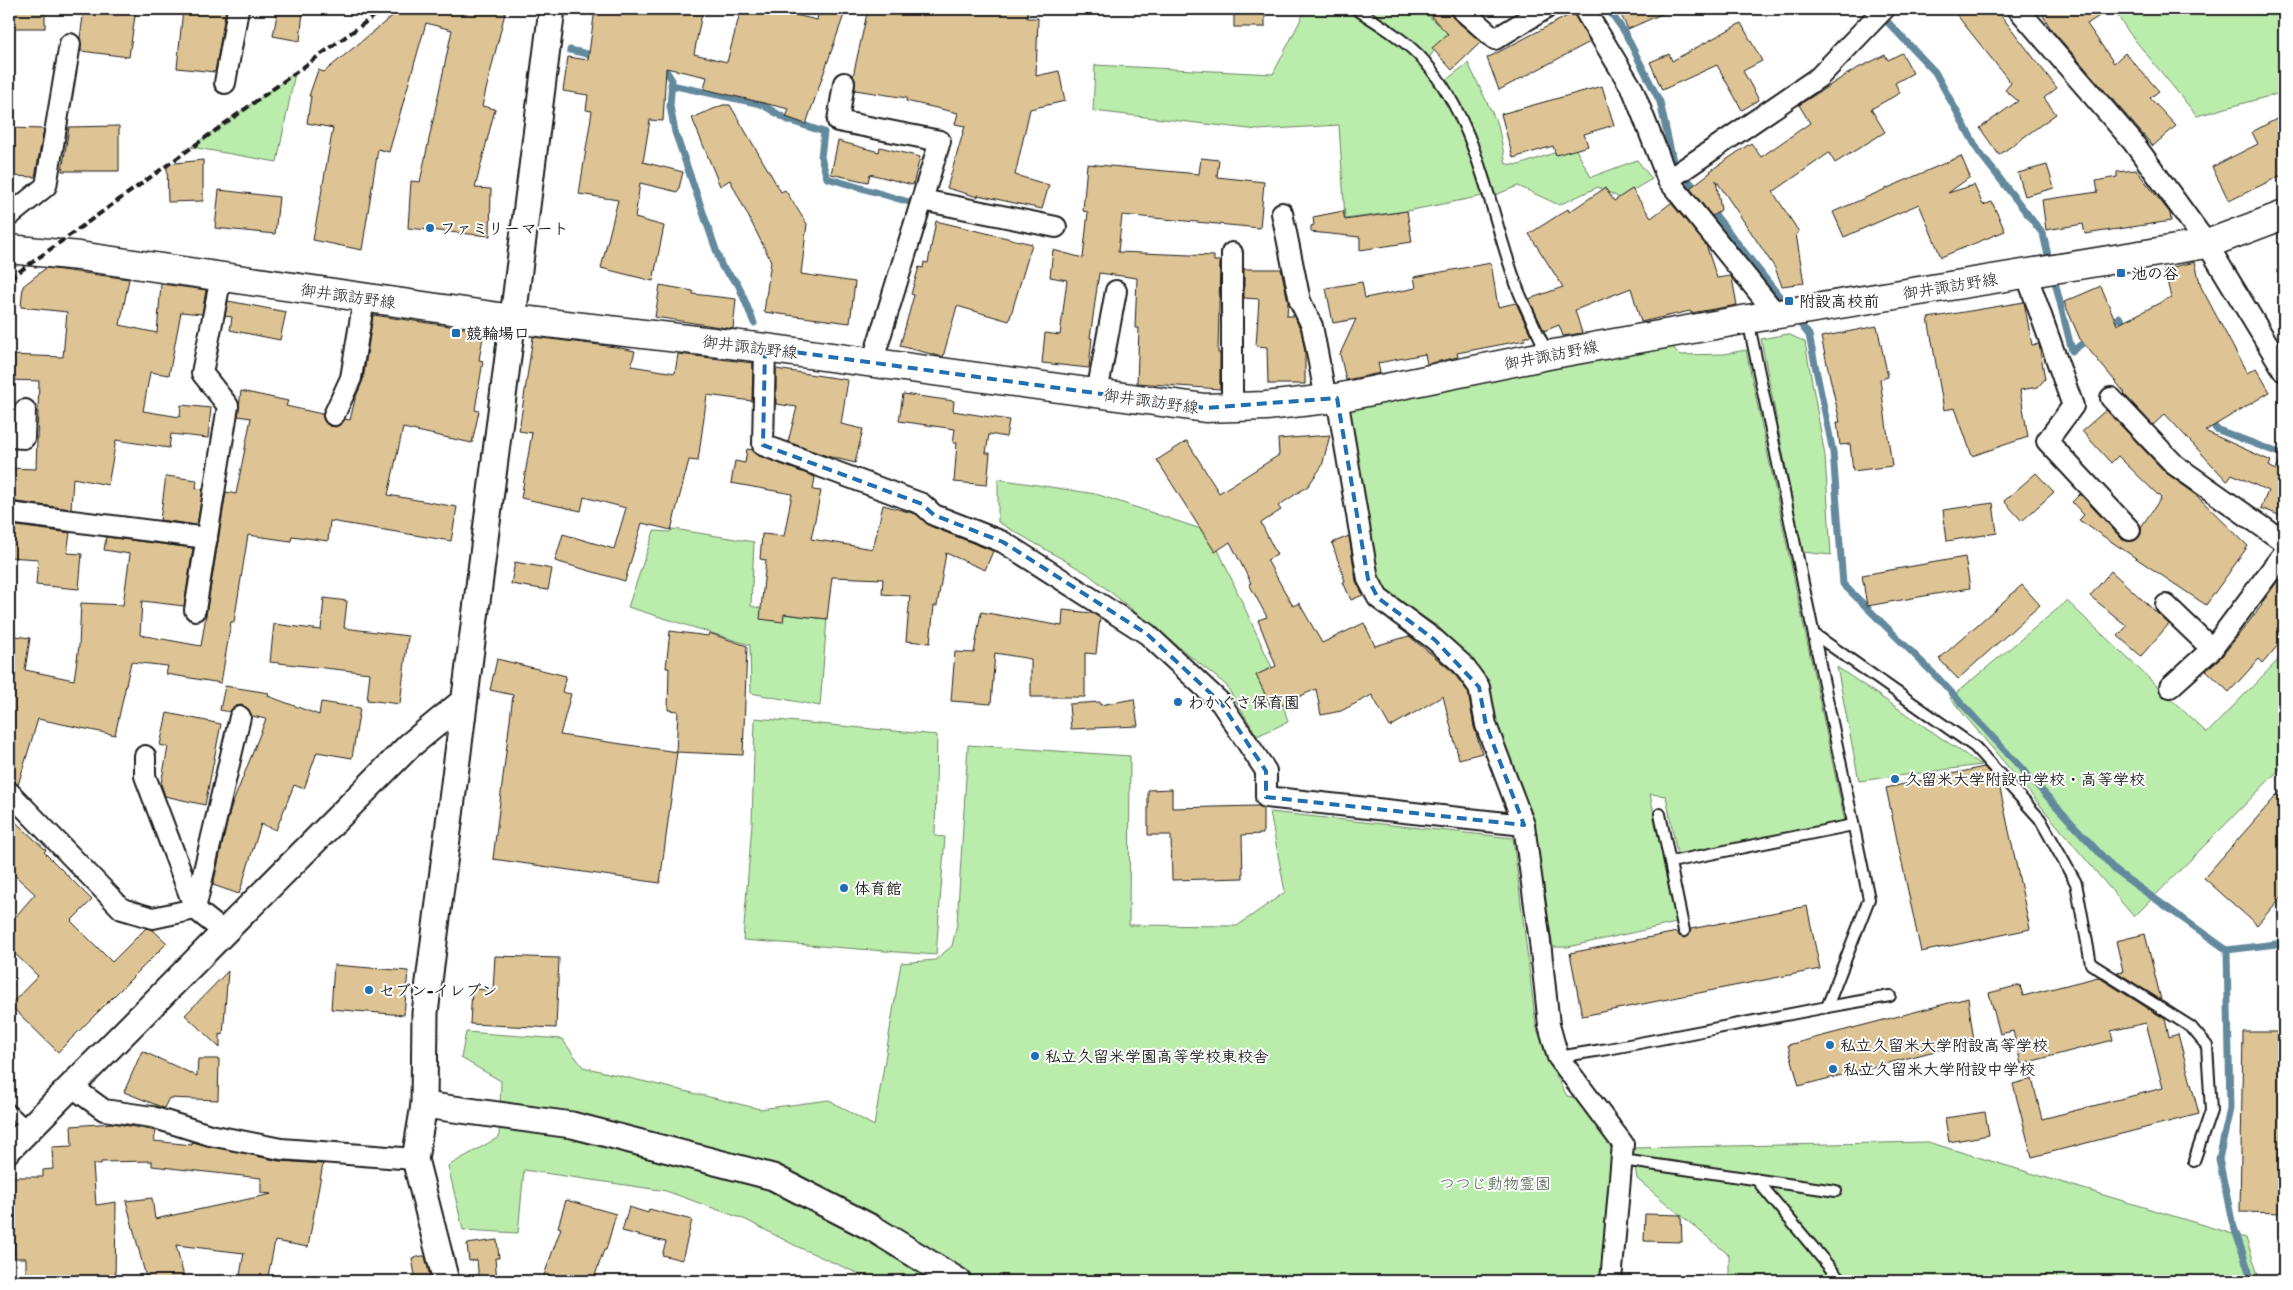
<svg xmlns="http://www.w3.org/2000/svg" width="2293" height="1290" font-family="Itim,'Klee One',sans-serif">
<rect width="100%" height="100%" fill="#fff"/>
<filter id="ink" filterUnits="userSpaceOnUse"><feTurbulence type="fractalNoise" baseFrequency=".02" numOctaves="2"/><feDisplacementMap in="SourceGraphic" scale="10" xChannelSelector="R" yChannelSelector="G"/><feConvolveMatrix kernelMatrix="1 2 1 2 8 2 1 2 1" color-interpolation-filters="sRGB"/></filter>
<g filter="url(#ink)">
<g fill="#baecab" stroke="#6b8464">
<path d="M1306 9H1356L1424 61 1451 99 1488 195 1407 211 1345 219 1339 125 1258 130 1093 111 1095 65 1273 74Z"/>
<path d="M1363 9H1417L1449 30 1429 58 1395 30Z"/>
<path d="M2113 9H2284V92L2197 116 2130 34Z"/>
<path d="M1468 63 1498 125 1506 164 1519 165 1574 146 1591 177 1637 160 1652 179 1620 198 1598 187 1559 205 1518 186 1495 195 1457 99 1446 80Z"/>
<path d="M295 73 277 162 191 147Z"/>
<path d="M1788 334 1805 342 1825 456 1831 555 1802 552 1761 339Z"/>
<path d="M1668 342 1680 355 1724 354 1746 350 1845 822 1677 854 1666 796 1650 794 1676 923 1568 947H1553L1530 825 1490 724 1484 685 1439 627 1383 592 1372 566 1343 402Z"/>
<path d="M998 479 1096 494 1210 532 1274 672 1288 722 1257 736 1226 685 1088 574 998 522Z"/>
<path d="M674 529 754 542 751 606 790 615 827 619 820 706 751 693 750 645 628 607 654 531 669 532Z"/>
<path d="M2067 601 2207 733 2284 654V765L2134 917 1950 698Z"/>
<path d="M1837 667 1981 765 1859 781Z"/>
<path d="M755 718 937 735 935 836 945 837 936 955 743 940 752 823Z"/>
<path d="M968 745 1130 756 1129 925 1237 926 1285 892 1270 812 1513 838 1536 1025 1546 1057 1567 1096 1589 1100 1623 1144 1610 1281H875L796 1246 746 1220 666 1191 524 1170 518 1233 463 1230 448 1166 499 1137 501 1081 461 1058 466 1032 562 1039 583 1067 760 1109 829 1100 874 1126 901 963 935 960 952 946 957 924Z"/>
<path d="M1928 1142 2246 1238 2260 1281H1729V1255L1637 1179 1632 1148Z"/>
</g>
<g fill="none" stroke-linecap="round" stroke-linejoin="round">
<g stroke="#63899d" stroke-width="7">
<path d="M1608 9 1624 31 1660 102 1673 161 1698 192"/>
<path d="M1881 15 1935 72 1979 152 2043 234 2050 264"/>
<path d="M570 50 596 56"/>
<path d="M658 70 667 72 672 80 670 106 675 132 722 267 738 284 754 323"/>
<path d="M671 85 761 104 788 120 824 132 821 157 827 178 909 202"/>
<path d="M1709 207 1787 306"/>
<path d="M2053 274 2072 351 2090 338"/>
<path d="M1795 317 1809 335 1833 452 1843 584 1940 680 2116 871 2227 950 2230 1109 2219 1159 2232 1221 2252 1281"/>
<path d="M2109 325 2119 317 2128 329"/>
<path d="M2210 419 2216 429 2284 455"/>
<path d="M2227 950 2284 943"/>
</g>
</g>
<g fill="#dec494" stroke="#1c1c1c">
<rect x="10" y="9" width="35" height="19"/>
<path d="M84 9H136L129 57 81 51 80 38Z"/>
<path d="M183 9H226L215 72 177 68Z"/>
<path d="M278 9 303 11 300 41 273 36Z"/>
<path d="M397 9H506L482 106 495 109 475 188 491 189 490 236 408 228 411 181 420 182 452 30 426 23 389 152 378 149 362 250 313 240 333 128 307 123 311 96H309L318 70 324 72 396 13Z"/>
<path d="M595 9H639L702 13 694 54 727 62 741 9H769L817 20 819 9H846L806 124 786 117 789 109 704 89 707 77 666 68 663 121 650 120 643 162 683 172 678 192 640 183 635 218 664 226 653 281 601 268 618 200 579 194 592 111 586 110 588 95 563 91 568 57 588 60Z"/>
<path d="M868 9H906L929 14 930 9H1028L1027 18H1038L1036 76 1059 71 1065 101 1030 109 1015 175 1049 185 1042 209 978 195V197L947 188 965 126 955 124 958 113 906 101 907 98 855 90V79L853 76Z"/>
<rect x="1234" y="9" width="31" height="18"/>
<path d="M1424 9H1449L1453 18 1481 42 1452 70 1432 48 1448 34Z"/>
<path d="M1618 9H1673L1628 29Z"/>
<path d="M1952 9H1996L2057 88 2044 98 2056 114 1999 155 1980 128 2018 101 2005 90 2011 83Z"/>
<path d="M2039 9H2110L2087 24 2114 63 2125 53 2159 91 2150 98 2176 126 2153 146 2051 29Z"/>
<path d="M1573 13 1590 42 1499 90 1487 58Z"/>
<path d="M1741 23 1762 61 1743 71 1759 100 1742 110 1717 65 1662 90 1650 62 1669 54 1672 61Z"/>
<path d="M1902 53 1913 73 1895 83 1900 93 1871 109 1885 132 1835 163 1829 153 1773 192 1799 232 1796 234 1804 283 1782 286 1775 268 1716 180 1721 210 1712 216 1690 188 1711 172 1710 171 1751 143 1761 157 1810 123 1799 105 1805 101 1854 70 1885 55 1888 60Z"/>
<path d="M1602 86 1614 125 1584 134 1588 146 1556 155 1553 146 1513 158 1501 114Z"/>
<path d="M723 105H730L781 192 785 190 807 224 801 274 855 282 850 323 764 312 771 261 730 180 720 186 692 118Z"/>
<path d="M2284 115V174L2229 201 2212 167 2258 144 2252 132Z"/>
<path d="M119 126V171H62L69 127Z"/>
<path d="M9 128 44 129 35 177 9 176Z"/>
<path d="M838 141 879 152 880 147 920 157 913 185 870 174 868 182 831 174Z"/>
<path d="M1961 156 1970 177 1948 193 1974 185 1983 205 1992 202 2005 231 1941 257 1919 204 1844 237 1833 212Z"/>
<path d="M1201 158 1219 160 1217 177 1264 182 1260 228 1122 215 1118 252 1214 256V261H1220L1218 353H1220V389L1137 383 1139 328H1135L1137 278 1099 273 1090 338H1092L1089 368 1042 363 1045 333 1060 335 1067 280 1050 277 1053 250 1083 258 1088 212 1083 211 1087 164 1199 174Z"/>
<path d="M203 160V201L168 202 167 164Z"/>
<path d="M2047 165 2054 188 2025 196 2018 173Z"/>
<path d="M2136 170 2170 213 2171 221 2085 234 2083 224 2046 230 2042 200 2098 192 2096 181 2117 177V172Z"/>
<path d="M1605 188 1614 201 1632 189 1651 218 1671 203 1706 245 1717 278 1730 276 1732 278 1737 305 1691 313 1690 311 1641 322 1631 288 1575 310 1582 333 1563 336 1559 325 1544 331 1529 299 1563 287 1529 234 1568 209 1569 212Z"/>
<path d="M219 190 279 197 275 234 215 228Z"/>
<path d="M1343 211 1345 220 1407 211 1412 242 1360 250V237L1311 232V226L1314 225 1313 217Z"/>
<path d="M936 221 1032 244 1009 321 957 306 943 357 900 346 914 295 911 294 919 267 923 268 924 262 928 263Z"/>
<path d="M2195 262 2201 287 2247 373 2256 368 2270 392 2205 431 2271 461 2269 466 2276 470 2284 452V517L2261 508 2268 491 2232 474 2227 481 2165 414 2153 425 2124 394 2125 393 2080 339 2064 302 2101 286 2117 325 2171 297 2164 269Z"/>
<path d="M1491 263 1498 307 1516 303 1531 335 1524 338 1525 340 1457 353 1458 357 1427 364 1425 354 1378 363 1380 373 1346 380 1340 354 1356 319 1333 323 1326 288 1362 282 1365 298 1416 288 1414 277Z"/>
<path d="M46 268 129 279 120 325 157 333 161 284 206 290 202 314 181 312 169 375 150 372 143 411 180 417 181 405 211 408 208 438 171 434 169 448 116 440 108 485 73 478 71 509 9 501V468L36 469 39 381 9 380V355L63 357 67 312 21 307 23 286Z"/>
<path d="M1244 269H1281L1288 301 1287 316H1294L1301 330 1305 352V384H1268L1267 347 1256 346 1259 299 1244 298Z"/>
<path d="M660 285 693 291V294L736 299 733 329 655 317Z"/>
<path d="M228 301 286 312 280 340 230 330 232 317 225 316Z"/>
<path d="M2024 302 2032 345 2039 344 2045 379 2038 387 2020 390 2028 437 1972 456 1955 408 1944 410 1928 318Z"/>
<path d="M373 315 484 331 479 360 483 361 475 410 479 411 472 443 403 428 388 495 457 507 451 541 330 521 328 541 292 536 291 541 248 535 234 622H231L221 683 166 674 168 666 131 662 115 735 38 719 18 785 9 780V635L30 638 25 670 74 680 79 646 81 603 123 605 130 554 104 550 106 537 193 548 184 606 142 601 140 635 201 646 226 492 236 494 251 418 238 416 241 391 288 401 286 406 322 414 324 421 330 426 336 427 341 424 345 419 350 420 355 399 363 380Z"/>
<path d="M1877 326 1888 377 1880 379 1892 466 1853 471 1850 444 1840 445 1837 422H1840L1821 337Z"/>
<path d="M533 337 616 347 635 351 631 366 675 373 678 354 753 363 752 401 707 395 698 461 689 460 671 530 642 523 625 581 555 561 563 534 614 549 626 508 584 497 581 511 521 498 532 433 519 431Z"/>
<path d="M776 369 848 380 841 424 863 429 855 463 827 456 788 442 797 407 776 404Z"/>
<path d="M903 394 954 401 953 411 1009 420 1006 437 989 434 986 453H990L987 485 954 482 957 443H953L955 429 899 421Z"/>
<path d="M2106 410 2166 473 2194 493 2248 546 2206 605 2079 520 2084 515 2072 502 2080 494 2121 538 2127 541H2133L2138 538 2141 533V527L2161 498 2118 456 2111 463 2082 431Z"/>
<path d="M1330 435 1322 466 1308 486 1278 506 1281 510 1261 523 1277 555 1267 560 1293 606 1299 603 1322 643 1364 623 1375 646 1409 636 1452 671 1468 692 1474 727 1482 753 1459 759 1443 696 1390 727 1372 695 1341 711 1321 715 1316 689 1272 709 1256 675 1276 666 1258 620 1267 617 1249 584 1251 583 1230 542 1215 552 1157 460 1187 441 1219 493 1279 455 1278 439Z"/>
<path d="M747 449 753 450 759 456 815 477 813 490 821 491 811 539 873 549 883 505 916 514 930 526 993 551 985 570 946 553 937 606H934L930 643 906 641 910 596 882 594 883 579 832 577 827 619 784 614 783 622 760 619 766 560 760 559 762 534 784 536 792 494 731 483 735 461 745 463Z"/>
<path d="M2036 473 2054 492 2022 521 2004 501Z"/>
<path d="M166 476 197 480 196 488 203 489 197 525 160 520Z"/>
<path d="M1993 503 1997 533 1947 541 1943 510Z"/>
<path d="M9 525 70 533 67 553 82 554 79 589 36 585 38 559 9 557Z"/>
<path d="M1349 536 1356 581 1363 595 1351 600 1343 582 1345 581 1332 543Z"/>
<path d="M1965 557 1970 588 1867 606 1862 575Z"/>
<path d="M515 562 552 569 548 590 511 584Z"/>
<path d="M2111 571 2169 624 2141 656 2118 636 2127 626 2090 596Z"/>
<path d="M2284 572V638L2263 663 2259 659 2229 692 2206 670 2222 656 2262 605 2261 604Z"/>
<path d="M2022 585 2040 605 1958 679 1939 659Z"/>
<path d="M324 598 347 601 344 628 408 636 400 704 367 700 370 673 270 662 274 624 321 630Z"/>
<path d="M1063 610 1092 613 1100 618 1096 654 1085 653V697H1031V659L995 653 991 704 951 701 955 652 974 653 981 612 1062 626Z"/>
<path d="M670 631 708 636 709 633 747 646 743 755 676 752 678 711 668 710 669 668H666Z"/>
<path d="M497 659 566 676 562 692 571 694 560 735 677 752 660 883 493 859 513 695 490 690Z"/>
<path d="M225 686 269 693 268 696 319 715 321 702 360 708 352 758 317 752 304 789 294 785 276 830 261 824 239 894 213 885 230 810 266 719 252 716 248 709 242 705 236 706 230 712 220 710Z"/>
<path d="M1134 699 1138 726 1071 729 1069 704 1100 702V705Z"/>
<path d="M167 713 221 724 205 805 165 796 161 784 168 747 160 745Z"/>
<path d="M1984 767 1999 784 2030 929 1921 952 1886 788Z"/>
<path d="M2284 787V894L2257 925 2204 878Z"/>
<path d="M1172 789V808L1258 806 1263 808V834L1242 835 1243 878 1172 880 1171 835H1148V790Z"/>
<path d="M9 816 46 850 44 852 92 900 71 921 112 962 146 928 153 930 167 943 58 1052 10 1005 38 976 9 948V924L35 894 9 870Z"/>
<path d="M1807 906 1820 969 1582 1016 1570 953 1677 932 1679 936 1685 938 1689 936 1691 929Z"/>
<path d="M2145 934 2161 1000 2117 972 2123 971 2116 941Z"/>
<path d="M495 956 559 958 556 1028 470 1024 472 989 493 990Z"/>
<path d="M334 965 408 971 404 1015 331 1009Z"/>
<path d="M228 971 223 1035 220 1034V1048L185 1015Z"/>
<path d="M2098 977 2165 1019 2169 1037 2178 1034 2199 1114 2032 1157 2013 1084 2032 1079 2042 1119 2163 1088 2146 1023 2111 1031 2113 1040 2021 1064 2013 1031 2000 1034 1989 993 2020 985 2023 996Z"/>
<path d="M1968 998 1974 1041 1799 1086 1788 1045Z"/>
<path d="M2243 1032H2284V1213L2240 1212Z"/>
<path d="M142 1051 197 1076 198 1059H219L218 1100 169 1098 164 1108 124 1092Z"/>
<path d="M1985 1112 1989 1135 1949 1142 1945 1118Z"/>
<path d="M113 1123 156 1131 154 1141 192 1145V1142L279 1161 323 1164 308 1247 275 1241 267 1281H239L244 1253 176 1245 185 1281H147L126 1201 152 1198 155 1219 272 1194 261 1193V1178L152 1166V1161L101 1162V1164H93L96 1205 116 1202 115 1281H26V1258H15L12 1202H9V1177H43V1170L53 1169 52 1147 72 1146 71 1126Z"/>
<path d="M566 1200 616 1214 606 1250H604L593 1281H542L561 1228 558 1227Z"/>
<path d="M629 1207 648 1213 649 1209 692 1220 682 1260 662 1255 666 1242 622 1231Z"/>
<path d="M1645 1214 1681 1215 1682 1242 1644 1241Z"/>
<path d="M497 1240 499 1258H495L497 1281H479L477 1260 469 1261 467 1244Z"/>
<path d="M422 1256H425L431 1281H416L412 1258Z"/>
</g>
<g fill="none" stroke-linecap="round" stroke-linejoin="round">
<defs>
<g id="service">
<path d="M1356 9C1379 24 1406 40 1425 62 1480 126 1490 216 1519 292 1528 313 1538 334 1548 354"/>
<path d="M1814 634 1975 747 2040 819 2076 883 2091 964 2191 1027 2207 1046 2211 1111 2194 1161"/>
<path d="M1660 814 1684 931"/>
<path d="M1671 862 1853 825"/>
<path d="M1827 1007 1890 996"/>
<path d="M1558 1057 1608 1049 1827 1007 1869 899 1748 320"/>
<path d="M9 1109 29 1128"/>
<path d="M1622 1160 1836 1191"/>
<path d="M1756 1179 1841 1281"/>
</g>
<g id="minor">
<path d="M1461 9 1495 39 1545 9"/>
<path d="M1584 9 1633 90 1668 180 1777 315"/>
<path d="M2018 9 2133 142 2207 244 2284 371"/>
<path d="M225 83 238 9"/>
<path d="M844 83 838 121 940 141 872 363"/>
<path d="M1668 180 1819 77 1884 9"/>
<path d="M922 200 1056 227"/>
<path d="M1282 213 1300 301 1312 326 1326 399"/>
<path d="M9 216 46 186 70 44"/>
<path d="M1232 253V407"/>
<path d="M2026 273 2073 406 2047 441 2130 530"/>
<path d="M765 348 763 445 922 504 934 515 1003 542 1147 634 1221 703 1266 771V797L1524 825"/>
<path d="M1097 393 1116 291"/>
<path d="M1337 398 1368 579 1378 598 1435 640 1463 665 1479 687 1486 725 1524 825 1540 942 1549 1025 1558 1057 1623 1144 1611 1281"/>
<path d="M2111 398 2175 465 2280 539 2284 532"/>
<path d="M334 415 351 378 364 299"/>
<path d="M9 437 24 438 25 410"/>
<path d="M9 513 207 538"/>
<path d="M2166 605 2212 649"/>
<path d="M195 610 228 406 202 373 221 277"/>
<path d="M2170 687 2212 649 2284 553"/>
<path d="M145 756V776L195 909"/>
<path d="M9 792 122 909 153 918 195 909 224 932"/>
<path d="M195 909 240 717"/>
<path d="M71 1086 104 1110 152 1117 210 1135 281 1149 415 1159"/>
</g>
<g id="tertiary">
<path d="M424 1105 572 1125 773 1177 874 1229 958 1281"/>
<path d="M9 1149 409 746 464 701"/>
<path d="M446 1281 415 1159 424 1105 425 1013 552 9"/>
</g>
<path id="secondary" d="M9 249 79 256 513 319 765 348 1205 408 1266 406 1337 398 1548 355 1748 319 2207 244 2284 215"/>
</defs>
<use href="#service" stroke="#1c1c1c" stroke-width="14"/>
<use href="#minor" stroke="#1c1c1c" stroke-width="24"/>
<use href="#tertiary" stroke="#1c1c1c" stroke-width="29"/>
<use href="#secondary" stroke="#1c1c1c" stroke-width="31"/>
<use href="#service" stroke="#fff" stroke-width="10"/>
<use href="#minor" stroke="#fff" stroke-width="20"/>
<use href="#tertiary" stroke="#fff" stroke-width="25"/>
<use href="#secondary" stroke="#fff" stroke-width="28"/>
<path stroke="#1c1c1c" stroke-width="4" stroke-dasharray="8 4" stroke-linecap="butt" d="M9 279 384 9"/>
</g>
</g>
<path fill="none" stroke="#1f6fb2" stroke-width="4" stroke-dasharray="10 6" stroke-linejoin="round" d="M765 348 1205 408 1337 398 1368 579 1378 598 1435 640 1479 687 1486 725 1524 825 1266 797V771L1221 703 1147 634 1003 542 934 515 922 504 763 445Z"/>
<g fill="#1f6fb2" stroke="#fff" stroke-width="2">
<circle cx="430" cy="228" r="5"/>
<rect x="2116" y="268" width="10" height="10" rx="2.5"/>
<rect x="1784" y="296" width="10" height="10" rx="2.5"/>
<rect x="451" y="328" width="10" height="10" rx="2.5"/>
<circle cx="1178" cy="702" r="5"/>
<circle cx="1895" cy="779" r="5"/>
<circle cx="844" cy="888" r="5"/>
<circle cx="369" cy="990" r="5"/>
<circle cx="1830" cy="1045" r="5"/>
<circle cx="1035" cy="1056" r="5"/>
<circle cx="1833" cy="1069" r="5"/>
</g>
<g text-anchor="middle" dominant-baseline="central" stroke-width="4" stroke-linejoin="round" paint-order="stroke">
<g font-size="16" font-weight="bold" fill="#1c1c1c" stroke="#fff" text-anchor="start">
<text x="440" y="228">ファミリーマート</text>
<text x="2131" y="273">池の谷</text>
<text x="1799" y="301">附設高校前</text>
<text x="466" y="333">競輪場口</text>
<text x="1188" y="702">わかぐさ保育園</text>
<text x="1905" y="779">久留米大学附設中学校・高等学校</text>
<text x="854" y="888">体育館</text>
<text x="379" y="990">セブン-イレブン</text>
<text x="1840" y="1045">私立久留米大学附設高等学校</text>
<text x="1045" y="1056">私立久留米学園高等学校東校舎</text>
<text x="1843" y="1069">私立久留米大学附設中学校</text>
</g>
<g font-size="16" fill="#1c1c1c" stroke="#fff">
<text transform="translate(1950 286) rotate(-9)">御井諏訪野線</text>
<text transform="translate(348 296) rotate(8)">御井諏訪野線</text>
<text transform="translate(750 347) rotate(7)">御井諏訪野線</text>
<text transform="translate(1551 355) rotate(-11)">御井諏訪野線</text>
<text transform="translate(1151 401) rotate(8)">御井諏訪野線</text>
</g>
<g font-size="16" fill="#4b5a47" stroke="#fff">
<text x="1495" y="1183">つつじ動物霊園</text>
</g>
</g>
<rect width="2293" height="1290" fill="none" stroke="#fff" stroke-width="30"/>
<rect x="15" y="15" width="2263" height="1260" fill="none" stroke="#1c1c1c" stroke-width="2" filter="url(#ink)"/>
</svg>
